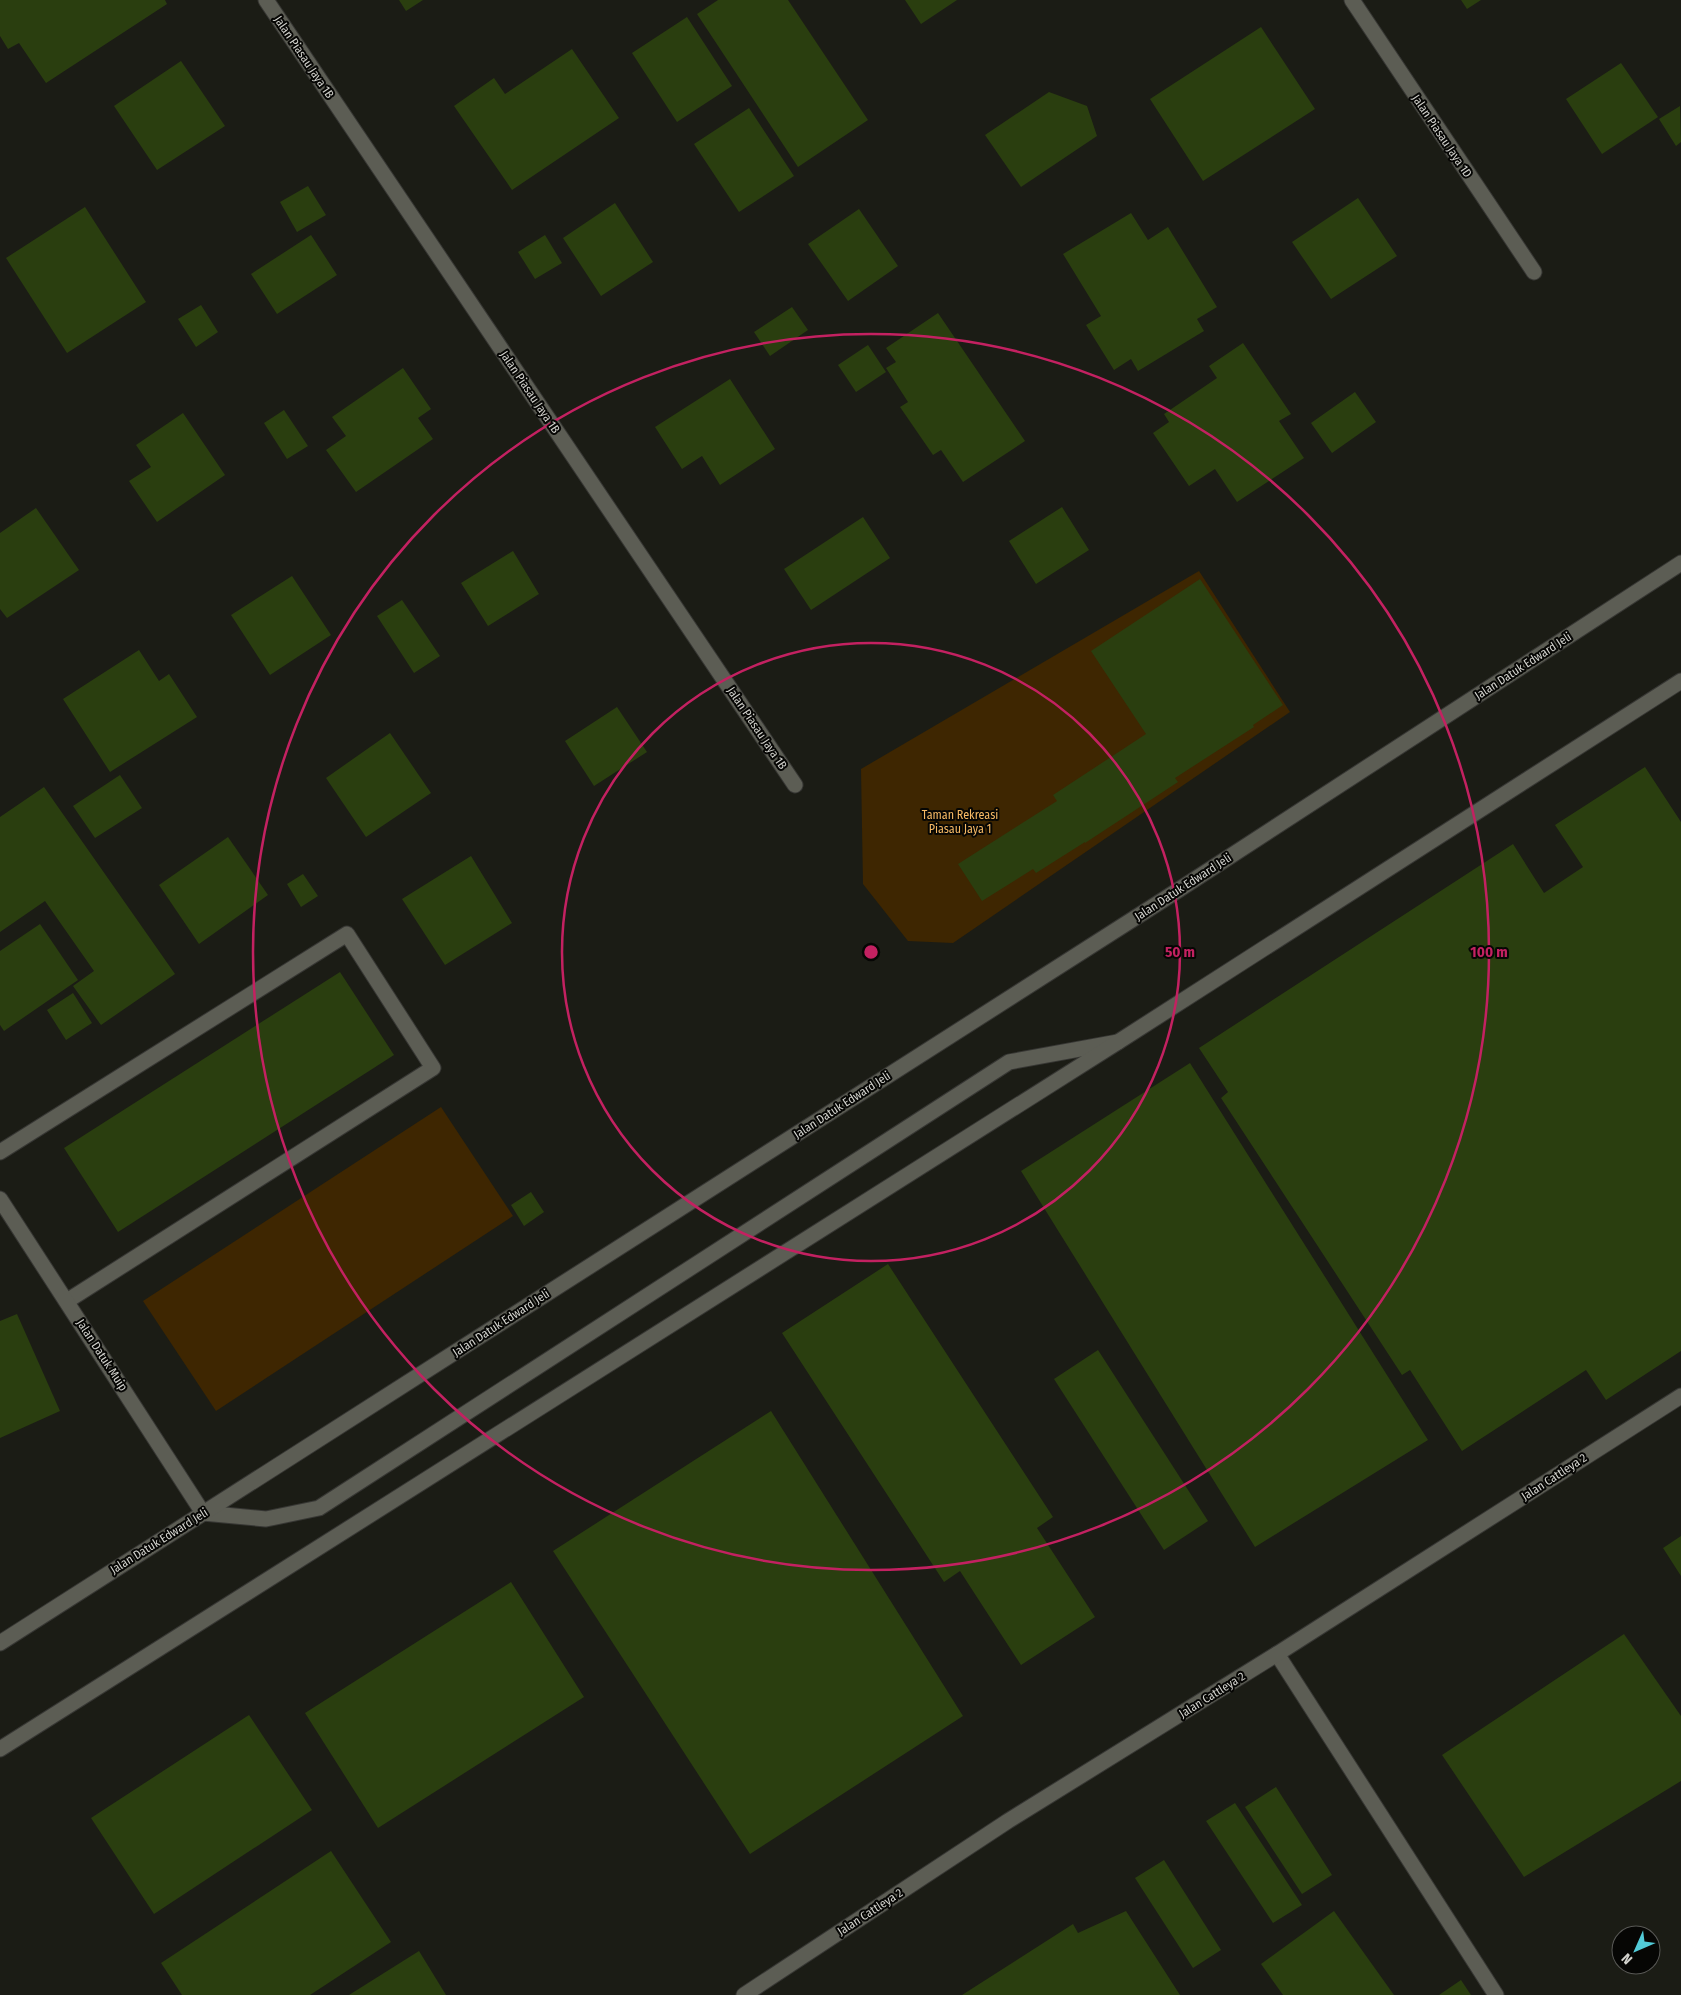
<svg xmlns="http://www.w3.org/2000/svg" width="1681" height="1995" font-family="'Fira Sans Condensed',sans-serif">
<rect width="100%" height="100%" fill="#1b1c15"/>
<g fill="#3e2601">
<path d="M1199 571 1290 712 953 943 908 941 863 884 861 769Z"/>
<path d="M441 1107 513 1216 216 1411 143 1301Z"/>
</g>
<g fill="#2a3e0f">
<path d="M0 0H165L167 4 46 83 19 43 8 49 0 36Z"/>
<path d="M399 0H423L406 11Z"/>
<path d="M718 0H788L868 120 798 167 697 14Z"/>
<path d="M905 0H957L921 24Z"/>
<path d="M1461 0H1481L1467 9Z"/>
<path d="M687 17 732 86 677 122 632 53Z"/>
<path d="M1261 27 1315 109 1203 181 1150 99Z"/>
<path d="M572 49 619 118 512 190 454 106 494 78 505 94Z"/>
<path d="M181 61 225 126 157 170 114 106Z"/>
<path d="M1621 63 1658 117 1602 154 1566 99Z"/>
<path d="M1049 92 1087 106 1097 136 1021 187 985 135Z"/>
<path d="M1680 106 1681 142 1676 146 1659 119Z"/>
<path d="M749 108 794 176 739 212 694 144Z"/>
<path d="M308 186 326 215 297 232 280 202Z"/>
<path d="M1358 198 1397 256 1331 299 1292 242Z"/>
<path d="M615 203 653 262 601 296 563 238Z"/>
<path d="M85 207 146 302 67 353 6 258Z"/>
<path d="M859 209 898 266 848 301 808 244Z"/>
<path d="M1131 213 1148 240 1168 227 1217 307 1197 319 1204 331 1138 371 1131 359 1114 370 1086 325 1101 316 1063 254Z"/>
<path d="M311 235 337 275 277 314 251 274Z"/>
<path d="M545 235 562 263 535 279 518 252Z"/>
<path d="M201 305 218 332 196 347 178 319Z"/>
<path d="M792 307 808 330 770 356 754 332Z"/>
<path d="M938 313 1025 441 963 482 941 450 933 455 900 407 908 402 886 368 896 362 886 348Z"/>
<path d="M1243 343 1291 414 1279 421 1304 458 1237 502 1215 469 1189 486 1153 433 1169 422 1164 414 1217 378 1209 366Z"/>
<path d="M868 345 886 372 856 392 838 365Z"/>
<path d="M403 368 431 409 418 418 433 439 356 492 326 450 346 436 332 417Z"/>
<path d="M730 379 775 449 720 485 702 456 682 469 655 427Z"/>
<path d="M1355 392 1376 422 1332 453 1311 423Z"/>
<path d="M284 410 308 446 287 459 264 423Z"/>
<path d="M183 413 225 475 157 522 129 481 151 467 136 445Z"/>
<path d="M1062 507 1089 550 1036 584 1009 541Z"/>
<path d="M36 508 79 570 7 618 0 609V533Z"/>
<path d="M863 517 890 558 811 610 784 569Z"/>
<path d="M513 551 539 594 488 626 461 583Z"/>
<path d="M292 576 331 635 270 675 231 615Z"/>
<path d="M1200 579 1283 705 1253 725 1254 727 1175 778 1178 782 1085 843V842L1036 873 1033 869 982 901 958 864 1057 801 1053 795 1146 734 1091 651Z"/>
<path d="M402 600 440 656 414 673 377 616Z"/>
<path d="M139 650 159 681 169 674 197 717 110 772 63 699Z"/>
<path d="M617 707 647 752 594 786 565 741Z"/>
<path d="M390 733 431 793 366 837 326 778Z"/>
<path d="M1645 767 1681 822V1351L1606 1400 1586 1370 1462 1451 1410 1370 1402 1375 1221 1098 1228 1092 1199 1048 1513 844 1544 893 1583 867 1555 825Z"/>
<path d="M120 775 142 808 95 838 73 806Z"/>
<path d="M44 787 175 974 101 1025 73 986 94 971 45 901 0 932V817Z"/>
<path d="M228 837 268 895 199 944 159 885Z"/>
<path d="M471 856 512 923 445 965 402 899Z"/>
<path d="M303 874 318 896 301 907 287 884Z"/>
<path d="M40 924 78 980 4 1031 0 1025V951Z"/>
<path d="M340 972 394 1055 118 1232 64 1148Z"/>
<path d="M73 993 92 1023 66 1040 47 1010Z"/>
<path d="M1190 1063 1428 1440 1255 1547 1021 1171Z"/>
<path d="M531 1192 544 1212 524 1226 511 1205Z"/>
<path d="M888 1264 1053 1517 1037 1528 1095 1617 1021 1665 960 1571 944 1582 782 1333Z"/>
<path d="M17 1314 60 1411 0 1438V1321Z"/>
<path d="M1098 1350 1208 1521 1164 1550 1054 1379Z"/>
<path d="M771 1411 963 1716 750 1854 553 1551Z"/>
<path d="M1681 1536V1576L1663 1548Z"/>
<path d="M511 1582 584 1697 378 1828 305 1713Z"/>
<path d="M1624 1634 1681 1716V1781L1524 1877 1442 1755Z"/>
<path d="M249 1715 312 1810 154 1914 91 1818Z"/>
<path d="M1276 1787 1332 1875 1302 1894 1245 1807Z"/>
<path d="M1235 1803 1302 1905 1273 1923 1206 1821Z"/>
<path d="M331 1851 391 1942 310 1995H182L161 1963Z"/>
<path d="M1164 1860 1221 1950 1193 1968 1135 1878Z"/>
<path d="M1126 1911 1180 1995H962L1073 1924 1078 1933Z"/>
<path d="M1334 1911 1394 1995H1283L1261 1964Z"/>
<path d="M419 1951 446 1995H349Z"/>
<path d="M1461 1980 1471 1995H1439Z"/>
</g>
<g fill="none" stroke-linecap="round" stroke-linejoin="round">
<defs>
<g id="lane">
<path d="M0 1152 347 934 433 1068 67 1301"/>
<path d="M1277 1654 1496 1995"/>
</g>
<g id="street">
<path d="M266 0 795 785"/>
<path d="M1352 0 1534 272"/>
<path d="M0 1199 203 1513 266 1519 319 1508 1009 1062 1118 1042"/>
<path d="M744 1995 1008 1821 1277 1654 1681 1396"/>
</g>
<g id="secondary">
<path d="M0 1643 1163 900 1681 563"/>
<path d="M0 1749 1118 1042 1681 681"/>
</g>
</defs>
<use href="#lane" stroke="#373734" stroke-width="17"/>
<use href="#street" stroke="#373734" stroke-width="17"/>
<use href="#secondary" stroke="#373734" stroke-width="17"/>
<use href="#lane" stroke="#5c5d54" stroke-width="15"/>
<use href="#street" stroke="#5c5d54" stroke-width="15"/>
<use href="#secondary" stroke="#5c5d54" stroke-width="15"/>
</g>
<g fill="none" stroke="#c32161" stroke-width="2.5">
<circle cx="871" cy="952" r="309"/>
<circle cx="871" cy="952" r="618"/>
</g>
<g text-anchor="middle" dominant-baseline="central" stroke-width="4" stroke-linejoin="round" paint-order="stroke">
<g font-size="12" fill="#d3d3ce" stroke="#060604">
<text transform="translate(304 57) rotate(56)">Jalan Piasau Jaya 1B</text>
<text transform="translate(1442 136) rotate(56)">Jalan Piasau Jaya 1D</text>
<text transform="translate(530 392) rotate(56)">Jalan Piasau Jaya 1B</text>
<text transform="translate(1523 666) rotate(-33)">Jalan Datuk Edward Jeli</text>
<text transform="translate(757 728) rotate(56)">Jalan Piasau Jaya 1B</text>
<text transform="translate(1183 887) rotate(-33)">Jalan Datuk Edward Jeli</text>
<text transform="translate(842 1105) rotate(-33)">Jalan Datuk Edward Jeli</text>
<text transform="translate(501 1323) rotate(-33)">Jalan Datuk Edward Jeli</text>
<text transform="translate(102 1355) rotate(57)">Jalan Datuk Muip</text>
<text transform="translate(1554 1477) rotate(-33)">Jalan Cattleya 2</text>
<text transform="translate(159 1541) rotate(-32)">Jalan Datuk Edward Jeli</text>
<text transform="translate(1212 1695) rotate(-32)">Jalan Cattleya 2</text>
<text transform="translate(870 1912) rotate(-33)">Jalan Cattleya 2</text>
</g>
<g font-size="12" fill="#f7ba65" stroke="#060604">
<text x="960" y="815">Taman Rekreasi<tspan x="960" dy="14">Piasau Jaya 1</tspan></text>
</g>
</g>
<circle cx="871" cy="952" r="8" fill="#c32161" stroke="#060604" stroke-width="2.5"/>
<g font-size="15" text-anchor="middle" font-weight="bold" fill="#c32161" stroke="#060604" stroke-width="4" stroke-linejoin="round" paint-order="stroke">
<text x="1180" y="957">50 m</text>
<text x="1489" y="957">100 m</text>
</g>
<g transform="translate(1636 1950) rotate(225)"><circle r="24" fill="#060604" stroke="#585855"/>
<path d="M0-4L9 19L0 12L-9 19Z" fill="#52cbd8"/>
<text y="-8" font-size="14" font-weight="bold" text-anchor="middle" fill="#d3d3ce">N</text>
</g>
</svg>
